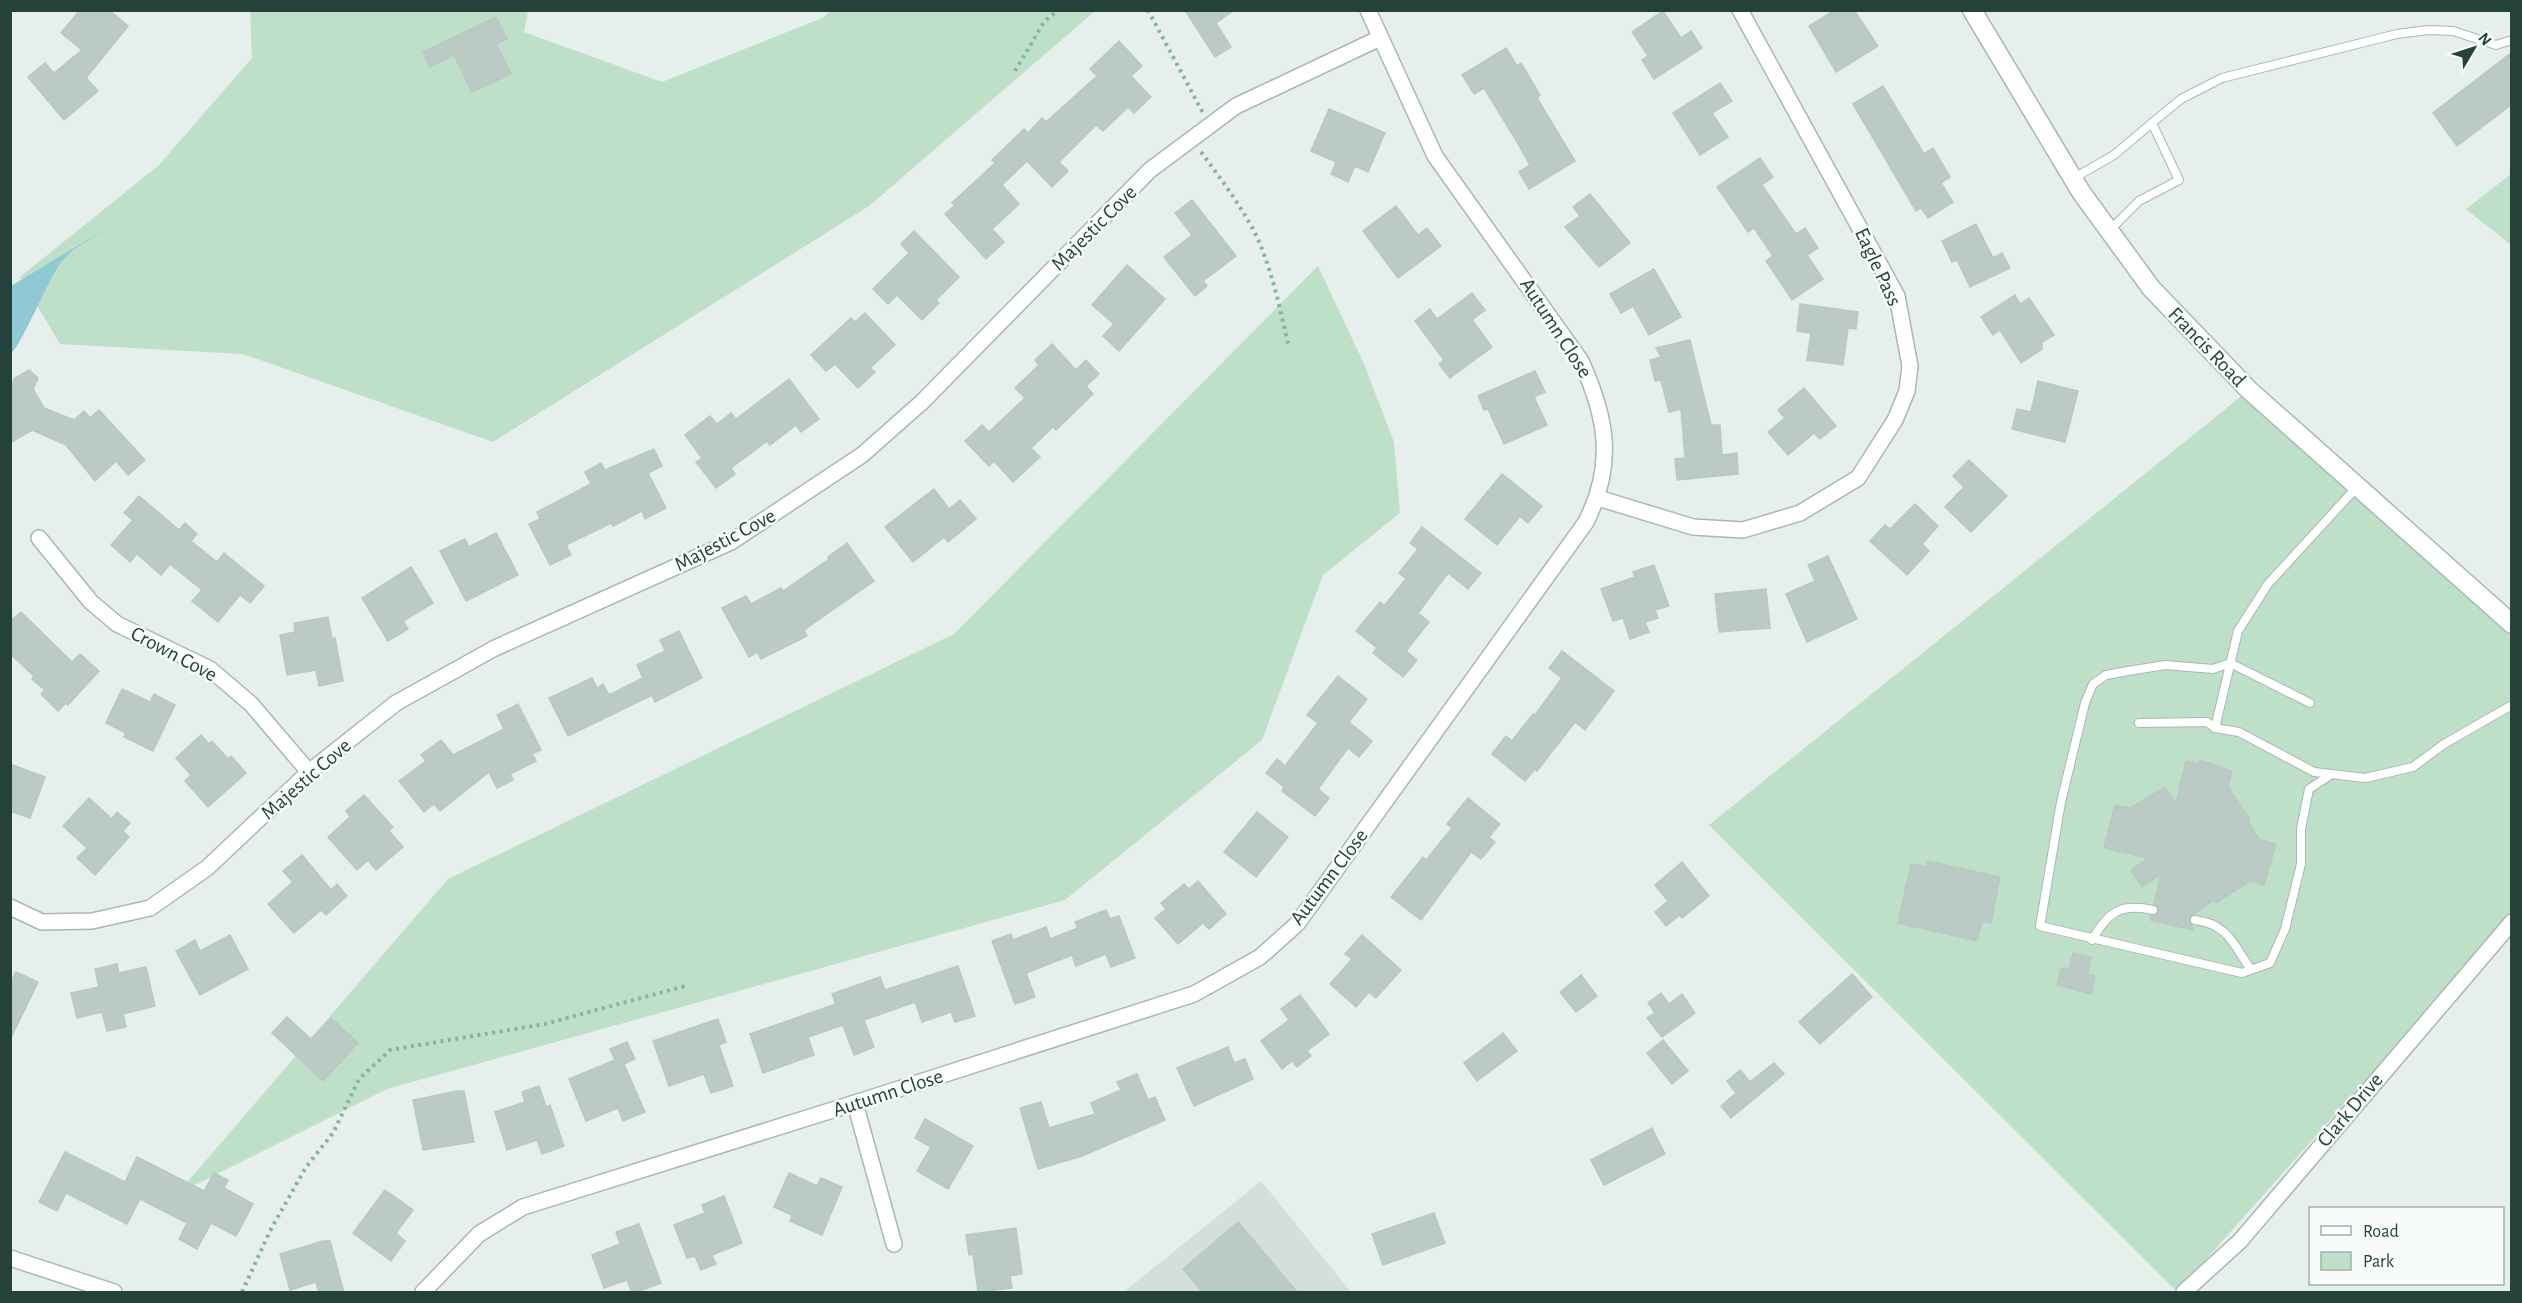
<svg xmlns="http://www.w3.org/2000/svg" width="2522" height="1303" font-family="'Alegreya Sans',sans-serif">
<rect width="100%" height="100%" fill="#e6efeb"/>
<path fill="#d4dfda" d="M1261 1181 1351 1292H1124Z"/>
<g fill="#bfe0c8">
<path d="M250 11H528L524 32 662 82 822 18 831 11H1095L869 206 493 442 243 354 60 344 20 277 159 165 252 58Z"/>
<path d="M2511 174V245L2466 209Z"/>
<path d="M1318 266 1364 364 1394 442 1400 513 1323 575 1262 740 1065 900 387 1089 177 1194 448 879 954 634Z"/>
<path d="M2249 390 2511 624V917L2177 1292 1709 825Z"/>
</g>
<path fill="#8ec9d4" d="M107 228C93 238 72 248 62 261 49 277 21 347 11 353V286Z"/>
<g fill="#bbcac4" stroke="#b8c9c2" stroke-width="1.5">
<path d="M80 10H109L128 26 86 78 98 91 64 120 28 77 45 63 54 73 82 50 61 33Z"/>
<path d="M1185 10H1234L1216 23 1231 47 1215 57Z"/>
<path d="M1835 10H1854L1878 46 1836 72 1809 26Z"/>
<path d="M1663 11 1681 38 1691 31 1702 48 1654 79 1642 60 1648 56 1632 32Z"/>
<path d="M496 17 507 39 496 44 511 74 472 92 454 55 430 67 423 52Z"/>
<path d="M1119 41 1142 66 1131 76 1151 97 1134 113 1128 107 1103 131 1096 125 1059 162 1068 171 1052 187 1027 161 1002 185 1019 204 992 229 1004 242 986 259 945 214 955 205 952 203 995 163 992 160 1024 129 1028 133 1042 118 1046 122 1097 76 1090 69Z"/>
<path d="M1506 48 1517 66 1521 63 1540 95 1537 98 1575 161 1529 189 1519 172 1530 165 1514 137 1484 88 1474 94 1462 75Z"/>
<path d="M2511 53V105L2457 146 2433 113Z"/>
<path d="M1720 83 1732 101 1712 113 1728 137 1700 155 1673 113Z"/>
<path d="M1883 86 1924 154 1933 148 1950 177 1941 183 1953 202 1928 218 1921 208 1916 211 1853 104Z"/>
<path d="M1329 109 1385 133 1368 172 1355 166 1348 182 1331 174 1336 162 1311 151Z"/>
<path d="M1760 158 1773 177 1762 185 1796 234 1805 228 1818 248 1807 255 1823 279 1792 300 1766 261 1773 256 1754 228 1748 232 1717 187Z"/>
<path d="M1590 194 1630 243 1599 267 1565 227 1580 216 1573 207Z"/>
<path d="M1192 200 1236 256 1203 281 1207 286 1195 296 1164 257 1192 235 1175 213Z"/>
<path d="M1396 206 1418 235 1427 228 1441 246 1398 278 1363 231Z"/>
<path d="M1976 224 1993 258 2002 253 2010 268 1970 287 1957 260 1952 262 1942 241Z"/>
<path d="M914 231 959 277 936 300 939 303 922 320 897 295 888 304 873 289 909 253 901 244Z"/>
<path d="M1127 265 1165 299 1119 351 1103 336 1114 324 1092 305Z"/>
<path d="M1654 269 1681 317 1649 335 1633 306 1621 313 1610 294Z"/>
<path d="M1472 293 1485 310 1472 320 1492 347 1450 378 1439 364 1444 360 1415 321 1430 309 1437 319Z"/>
<path d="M2015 295 2020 304 2029 298 2054 335 2042 342V349L2021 363 2000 330 1993 335 1981 317Z"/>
<path d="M1800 304 1858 312 1856 329 1848 328 1843 365 1807 360 1811 333 1797 331Z"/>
<path d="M865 313 895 345 870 368 875 372 858 388 835 364 826 371 811 355 851 318 855 322Z"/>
<path d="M1690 340 1711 425H1720L1722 455 1737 453 1738 474 1677 480 1675 459 1685 458 1681 409 1669 412 1661 380 1655 381 1650 360 1661 357 1656 348Z"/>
<path d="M1052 344 1076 370 1086 360 1099 374 1086 386 1093 394 1056 430 1053 427 1031 448 1040 457 1013 482 994 461 989 466 965 441 982 425 989 432 1025 398 1015 388 1039 365 1035 360Z"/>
<path d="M29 370 38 378 33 389 44 408 74 420 84 411 90 418 99 410 145 460 128 475 116 461 95 481 66 445 32 430 10 443V388L15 378Z"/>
<path d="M1535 371 1545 392 1534 397 1547 425 1504 444 1488 409 1484 410 1478 396Z"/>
<path d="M789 379 819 419 801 432 796 425 770 445 767 441 731 468 735 474 716 488 696 462 702 458 685 435 710 416 717 424 731 413 736 419Z"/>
<path d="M2038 381 2078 391 2065 442 2012 429 2017 409 2031 412Z"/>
<path d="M1804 388 1836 426 1820 439 1814 433 1788 455 1768 432 1785 418 1778 410Z"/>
<path d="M654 449 662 466 648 473 666 508 645 519 642 511 613 526 611 523 566 545 571 555 550 565 529 524 540 519 537 512 591 484 585 472 601 463 605 470Z"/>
<path d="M1969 460 2007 496 1971 532 1945 507 1964 487 1953 476Z"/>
<path d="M1502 474 1542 506 1528 523 1520 516 1497 545 1465 519Z"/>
<path d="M934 489 949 509 960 500 976 519 948 542 944 537 913 562 885 527Z"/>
<path d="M139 496 179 530 185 523 197 534 191 541 217 562 224 553 264 586 250 603 240 595 218 622 192 601 202 590 170 564 161 575 137 554 130 562 111 545 133 520 124 513Z"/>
<path d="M1915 504 1938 526 1922 544 1929 551 1907 575 1870 541 1885 525 1890 529Z"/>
<path d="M1422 527 1481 573 1468 589 1448 573 1418 613 1429 622 1406 651 1417 660 1403 677 1373 653 1377 648 1356 631 1380 602 1384 606 1406 579 1399 573 1418 549 1410 543Z"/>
<path d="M496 533 518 575 466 601 440 551 465 539 469 547Z"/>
<path d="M847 543 874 581 804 630 807 636 761 659 757 652 749 657 722 608 746 596 751 604 781 588 783 591 829 559 828 557Z"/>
<path d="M1828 556 1857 619 1807 642 1786 594 1815 581 1808 565Z"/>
<path d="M1654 565 1669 606 1655 610 1658 618 1645 622 1649 632 1630 639 1623 618 1613 621 1601 589 1635 577 1633 572Z"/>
<path d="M411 567 433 603 403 621 408 629 388 641 362 598Z"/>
<path d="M1766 589 1770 628 1719 632 1715 594Z"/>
<path d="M21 612 72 662 80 654 99 671 68 705 66 703 58 711 41 694 45 690 32 679 34 676 10 654V621Z"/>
<path d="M328 617 332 639 335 638 343 681 319 686 316 670 287 675 280 635 295 632 294 623Z"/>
<path d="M679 631 702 678 655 702 652 695 568 736 549 698 592 678 597 688 603 684 609 695 643 678 637 665 665 651 660 640Z"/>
<path d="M1562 651 1614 691 1585 730 1575 722 1537 771 1535 769 1525 781 1492 754 1506 736 1512 741 1533 714 1535 715 1562 678 1549 668Z"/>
<path d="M1338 676 1367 699 1349 722 1372 741 1359 757 1348 748 1318 789 1329 798 1315 816 1282 791 1284 787 1266 773 1277 759 1285 766 1318 723 1307 715Z"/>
<path d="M122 689 150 702 154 694 175 705 153 751 124 737 126 733 106 723Z"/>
<path d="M518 704 541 750 532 754 536 761 510 774 513 780 497 788 489 772 440 811 434 804 424 812 399 781 426 761 421 755 441 740 453 755 504 729 497 715Z"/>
<path d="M201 735 209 744 212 741 228 759 231 756 246 773 208 807 185 781 191 775 176 758Z"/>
<path d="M2200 760 2232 771 2228 787 2250 820 2248 822 2259 839 2276 844 2264 885 2250 881 2216 903 2214 900 2190 917 2193 930 2150 920 2151 916 2159 912 2154 904 2161 874 2142 887 2131 870 2148 858 2104 848 2115 805 2131 808 2165 787 2176 804 2186 761 2199 764Z"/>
<path d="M10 764 45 777 30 818 10 811Z"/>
<path d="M364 795 393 827 389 831 403 847 376 870 368 860 357 870 328 837 350 817 346 811Z"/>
<path d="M89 798 112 819 117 812 130 823 123 831 129 837 95 875 77 858 87 848 63 826Z"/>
<path d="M1468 798 1500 824 1489 837 1495 842 1481 859 1471 852 1421 920 1391 897 1423 857 1426 860 1452 828 1447 824Z"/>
<path d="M1257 812 1288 837 1256 877 1224 852Z"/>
<path d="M302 855 331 890 337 884 347 896 326 915 321 910 294 933 268 904 293 882 283 871Z"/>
<path d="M1928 861 2000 877 1991 923 1982 921 1977 941 1898 923 1911 864 1926 867Z"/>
<path d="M1682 862 1709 896 1682 918 1680 915 1666 926 1655 912 1668 901 1655 885Z"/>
<path d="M1198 881 1226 914 1209 929 1203 923 1178 944 1155 918 1166 909 1161 903 1184 884 1189 889Z"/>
<path d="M1106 910 1110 919 1119 916 1135 958 1111 967 1106 954 1076 966 1072 955 1026 973 1035 997 1015 1004 992 941 1011 934 1013 940 1046 927 1050 939 1078 928 1075 922Z"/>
<path d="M230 935 248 969 200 995 176 951 195 940 200 951Z"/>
<path d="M1362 935 1401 970 1376 998 1369 992 1356 1007 1330 984 1352 959 1345 954Z"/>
<path d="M2073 953 2091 957 2088 974 2095 976 2091 994 2057 985 2061 968 2069 970Z"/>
<path d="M117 964 119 973 146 967 155 1006 123 1014 126 1027 107 1031 102 1012 77 1018 71 993 99 987 95 969Z"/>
<path d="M958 966 975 1016 955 1022 951 1012 922 1022 915 1002 864 1020 874 1047 854 1055 843 1025 808 1037 814 1055 763 1073 750 1034 836 1004 832 994 880 977 885 990Z"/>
<path d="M16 972 38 982 10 1040V984Z"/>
<path d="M1852 974 1872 997 1820 1044 1799 1022Z"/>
<path d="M1581 975 1597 996 1576 1012 1560 992Z"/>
<path d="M1661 993 1669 1004 1682 994 1695 1013 1662 1037 1647 1018 1655 1013 1648 1003Z"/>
<path d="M1300 995 1329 1034 1307 1051 1311 1056 1297 1067 1292 1061 1282 1069 1261 1041 1289 1020 1281 1009Z"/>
<path d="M287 1017 311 1039 331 1018 358 1043 323 1081 272 1033Z"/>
<path d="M718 1019 726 1042 719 1045 733 1086 711 1093 704 1074 669 1086 653 1041Z"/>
<path d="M1503 1033 1517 1051 1477 1081 1464 1063Z"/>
<path d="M1663 1040 1688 1071 1672 1084 1647 1053Z"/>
<path d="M627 1042 635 1059 624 1064 645 1112 623 1121 618 1108 586 1121 569 1079 615 1060 610 1049Z"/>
<path d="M1228 1047 1234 1063 1245 1059 1253 1079 1194 1106 1177 1068Z"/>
<path d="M1774 1063 1784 1074 1731 1118 1721 1106 1736 1093 1727 1081 1740 1070 1750 1082Z"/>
<path d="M1137 1074 1148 1100 1155 1097 1165 1120 1082 1156 1038 1169 1020 1108 1041 1102 1049 1128 1095 1114 1091 1103 1121 1090 1117 1082Z"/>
<path d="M539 1086 546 1107 550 1105 564 1146 542 1154 537 1140 507 1150 495 1112 525 1102 522 1092Z"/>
<path d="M457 1091H464L474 1142 423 1150 413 1100Z"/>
<path d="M925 1119 973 1146 948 1189 917 1171 931 1147 915 1138Z"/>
<path d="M1652 1128 1665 1154 1604 1185 1591 1160Z"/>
<path d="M65 1152 125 1182 137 1157 204 1191 214 1173 228 1180 224 1188 253 1204 236 1236 211 1223 197 1249 179 1239 187 1223 140 1199 127 1224 66 1193 57 1211 39 1202Z"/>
<path d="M789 1173 817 1186 821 1178 842 1187 822 1235 790 1221 792 1215 774 1207Z"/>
<path d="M385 1190 413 1210 396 1233 405 1241 391 1261 353 1233Z"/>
<path d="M724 1196 742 1243 712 1255 716 1264 701 1270 695 1256 687 1258 674 1225 705 1213 702 1205Z"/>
<path d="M1434 1213 1445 1243 1383 1265 1372 1234Z"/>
<path d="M1238 1222 1298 1293H1203L1183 1269Z"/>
<path d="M639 1224 661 1283 635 1293H632L627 1280 604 1288 592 1255 620 1244 616 1232Z"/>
<path d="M1016 1228 1022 1274 1010 1276 1012 1288 978 1292 973 1254 969 1255 966 1235Z"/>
<path d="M323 1241H330L344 1293H319L316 1282 290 1290 280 1254Z"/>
</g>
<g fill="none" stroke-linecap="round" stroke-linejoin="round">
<defs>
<g id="lane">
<path d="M2152 123 2181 99 2222 78 2397 34 2428 30 2453 31 2496 45 2512 40"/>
<path d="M2074 178 2114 155 2152 123 2179 180 2139 201 2109 231"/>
<path d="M2356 488 2268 584 2238 631 2215 728 2239 732 2314 772 2365 778 2413 767 2444 744 2512 705"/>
<path d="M2310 703 2230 663 2213 669 2165 665 2128 671 2106 675 2093 684 2085 703 2061 802 2040 926 2242 973 2270 963 2285 929 2301 864V829L2309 789 2332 774"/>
<path d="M2139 723 2207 722 2215 728"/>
<path d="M2195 920C2228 924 2234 945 2251 970"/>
<path d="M2092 940C2108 912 2120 903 2153 910"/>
</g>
<g id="street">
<path d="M1598 498 1693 527 1743 530 1800 513 1858 478 1895 420 1907 391 1910 366 1897 296 1740 10"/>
<path d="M39 538 91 602 117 624 210 669 251 704 309 772"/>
<path d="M10 907 42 922 92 921 150 908 207 868 309 772 396 703 495 648 731 542 862 455 922 402 1150 170 1236 106 1380 38"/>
<path d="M855 1103 894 1244"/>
<path d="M10 1258 114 1292"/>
<path d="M423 1292 479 1234 523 1207 855 1103 1194 994 1260 957 1297 924 1586 522C1615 464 1607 418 1581 361L1435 156 1368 10"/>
<path d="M2184 1292 2240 1241 2512 922"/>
</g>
<path id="secondary" d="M1972 10 2081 192 2151 288 2249 390 2512 624"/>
</defs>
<use href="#lane" stroke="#a8b8b2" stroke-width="10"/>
<use href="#street" stroke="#a8b8b2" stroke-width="18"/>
<use href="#secondary" stroke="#a4bbb3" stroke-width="21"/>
<g stroke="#86b3a5" stroke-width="4" stroke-dasharray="3 4.5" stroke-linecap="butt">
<path d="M1148 10 1203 113"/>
<path d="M1015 71 1044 22 1058 10"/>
<path d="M1201 152C1221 179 1242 207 1257 237 1272 271 1280 308 1288 344"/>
<path d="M242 1292 270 1231 306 1167 333 1133 359 1079 390 1050 545 1024 689 985"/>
</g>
<use href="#lane" stroke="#fff" stroke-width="8"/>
<use href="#street" stroke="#fff" stroke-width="15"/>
<use href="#secondary" stroke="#fff" stroke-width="18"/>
</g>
<g text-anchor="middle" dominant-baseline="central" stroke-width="5" stroke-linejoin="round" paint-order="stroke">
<g font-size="21" fill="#24423a" stroke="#f7fbf9">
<text transform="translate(1094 228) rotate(-45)">Majestic Cove</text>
<text transform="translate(1878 267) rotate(65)">Eagle Pass</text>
<text transform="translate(1556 328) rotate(57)">Autumn Close</text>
<text transform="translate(2207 347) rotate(46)">Francis Road</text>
<text transform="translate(725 540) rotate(-28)">Majestic Cove</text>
<text transform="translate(174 654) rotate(28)">Crown Cove</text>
<text transform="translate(306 779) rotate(-41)">Majestic Cove</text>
<text transform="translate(1329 877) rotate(-53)">Autumn Close</text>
<text transform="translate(888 1093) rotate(-18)">Autumn Close</text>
<text transform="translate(2350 1110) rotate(-50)">Clark Drive</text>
</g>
</g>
<rect width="2522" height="1303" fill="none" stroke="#24423a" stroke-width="24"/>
<rect x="2309" y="1207" width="195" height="78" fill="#f7fbf9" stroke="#a3b1ad" stroke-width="1.5"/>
<rect x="2321" y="1226" width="30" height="9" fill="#ffffff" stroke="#a3b1ad" stroke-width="1.5"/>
<text x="2363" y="1237" font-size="18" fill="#24423a">Road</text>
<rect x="2321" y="1252" width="30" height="18" fill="#bfe0c8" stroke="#a3b1ad" stroke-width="1.5"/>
<text x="2363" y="1267" font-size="18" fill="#24423a">Park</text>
<g transform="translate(2474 48) rotate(51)" stroke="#f7fbf9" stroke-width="4.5" paint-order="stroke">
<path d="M0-4.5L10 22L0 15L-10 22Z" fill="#24423a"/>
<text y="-9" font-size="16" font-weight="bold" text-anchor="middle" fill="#24423a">N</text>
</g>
</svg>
